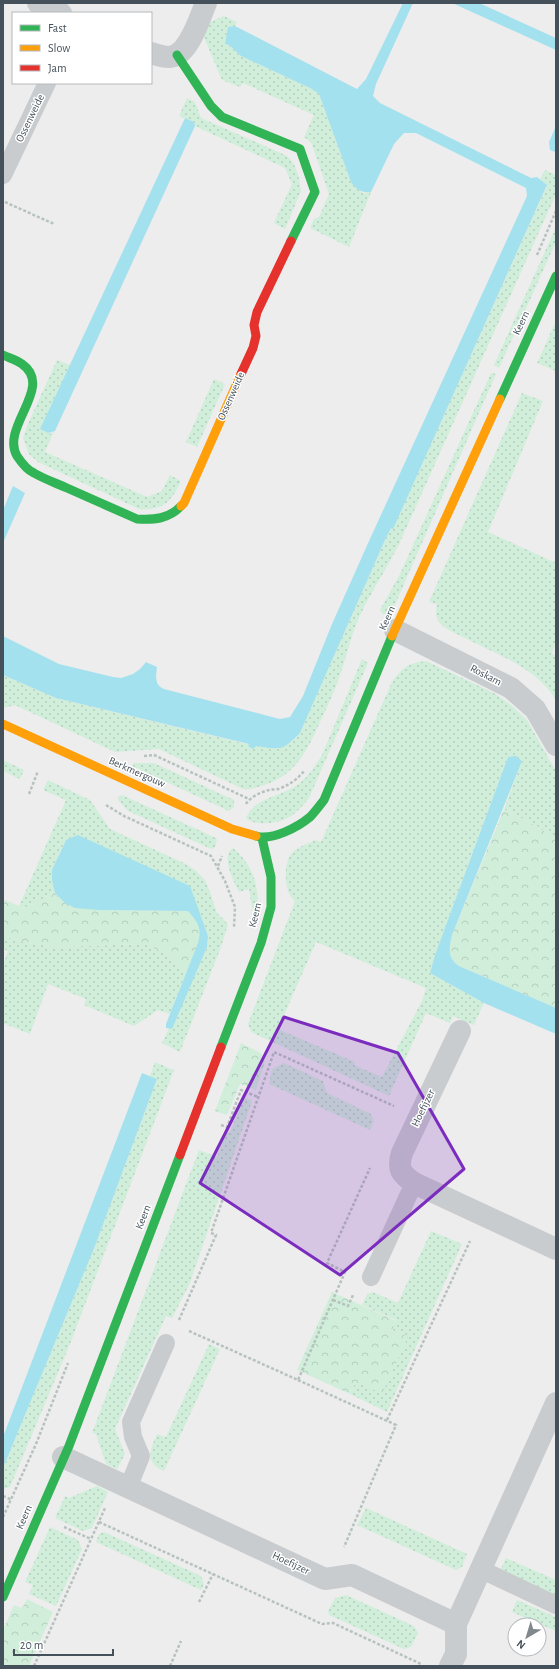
<svg xmlns="http://www.w3.org/2000/svg" width="559" height="1669" font-family="'Alegreya Sans',sans-serif">
<defs>
<pattern id="grass-dots" width="8" height="8" patternUnits="userSpaceOnUse"><rect width="8" height="8" fill="#d0eeda"/><path d="M2 2h.1M6 6h.1" fill="none" stroke="#b4cebd" stroke-width="1.8" stroke-linecap="round"/></pattern>
<pattern id="forest-crowns" width="20" height="18" patternUnits="userSpaceOnUse"><rect width="20" height="18" fill="#d0eeda"/><path d="M2 6a3 3 0 1 1 6 0M12 15a3 3 0 1 1 6 0" fill="none" stroke="#b4cebd"/></pattern>
</defs>
<rect width="100%" height="100%" fill="#eeeded"/>
<g fill="url(#grass-dots)" fill-rule="evenodd">
<path d="M224 16 237 22 235 26 228 27 225 44 229 45 241 56 312 89 319 94 351 182 362 193 371 192 349 247 310 228 314 219 319 217 329 194 311 142 304 137 314 115 243 83 240 87 222 80 203 35 210 22Z"/>
<path d="M187 98 195 102 201 118 285 155C296 161 300 179 301 191L285 229 274 223 292 184 285 168 195 126 194 122 179 116Z"/>
<path d="M545 170 556 175V194L400 542C387 569 370 593 358 620 350 639 346 659 339 678 334 693 327 707 320 722 308 749 296 774 267 784 258 787 252 790 243 789L159 749 115 752 15 705 3 708V675L56 698 255 746 277 749 292 742 300 733 385 540 391 528H393L547 186 540 179Z"/>
<path d="M556 227V242L499 368 494 365Z"/>
<path d="M556 321V371L537 363Z"/>
<path d="M57 360 70 365 40 429 50 434 54 431 45 452 147 497 162 491 170 475 181 481C171 502 163 511 139 509L38 462 29 454 23 438 27 426Z"/>
<path d="M491 373 496 374 390 616 383 614 380 610 400 574Z"/>
<path d="M214 379 225 384 197 447 186 442Z"/>
<path d="M522 393 543 401 488 532 556 563V642L552 653 556 656V700C535 667 498 655 465 638 457 634 444 629 439 622 435 616 436 610 437 604L429 602Z"/>
<path d="M362 659 368 663 309 798C303 805 297 813 288 818 278 823 255 827 246 818 255 796 284 797 301 782 310 775 316 764 322 755Z"/>
<path d="M426 661 494 693 511 705 527 720 556 771V840L538 827 504 809 522 761 508 757 435 955 430 973 484 1003 474 1025 453 1016 450 1023 426 1013 389 1096 251 1032 248 1024 295 901C284 895 283 864 291 854 297 847 307 844 315 840L321 842 392 682C403 667 408 663 426 661ZM316 942 426 988 422 1001 382 1077 354 1065 355 1062 278 1029Z"/>
<path d="M3 760 24 770 20 779 3 771Z"/>
<path d="M134 763H154L234 800V807L229 811 134 767 132 765Z"/>
<path d="M48 780 90 800 110 829 186 864 195 870 205 880 210 892 217 913 228 924 221 947 180 1052 162 1043 207 947 208 936 189 887 66 840C56 859 50 871 55 893L24 908 19 906 66 800 43 790Z"/>
<path d="M122 795 216 838 217 840 215 847 213 849 209 848 128 811 118 800 119 796Z"/>
<path d="M233 848C254 865 263 893 254 919L249 889 239 892C234 882 220 856 233 848Z"/>
<path d="M6 937 23 942 53 947 144 944 165 953 175 964 186 973 170 1014 158 1010 134 1026 84 1005 86 999 48 984 30 1034 3 1023V965L8 951 3 949V938Z"/>
<path d="M155 1062 174 1070 70 1344 10 1487 3 1489V1468L95 1246 157 1079 150 1076Z"/>
<path d="M284 1063 323 1081 327 1093 371 1114 374 1121 370 1130 269 1084 272 1069Z"/>
<path d="M244 1097 252 1101 190 1283 172 1318 166 1316 115 1429 125 1454 117 1469 106 1464 96 1434 92 1433 199 1150 217 1157 226 1132 230 1133Z"/>
<path d="M431 1231 462 1244 387 1412 350 1394 355 1383H360L408 1337 392 1330 396 1320 362 1305 367 1294 373 1292 398 1303Z"/>
<path d="M209 1344 220 1349 164 1471C144 1463 150 1450 157 1434L166 1437Z"/>
<path d="M97 1486 108 1492 92 1528 83 1531 55 1518 65 1496 69 1498Z"/>
<path d="M366 1508 467 1554 462 1567 456 1570 357 1525Z"/>
<path d="M50 1527 78 1540 82 1549 56 1606 29 1594 33 1585 25 1582Z"/>
<path d="M104 1532 201 1576 204 1584 201 1590 96 1542 99 1534Z"/>
<path d="M506 1558 556 1580V1596L500 1571Z"/>
<path d="M346 1595 414 1626 418 1633 411 1647 404 1649 329 1615 328 1611 335 1598Z"/>
<path d="M517 1600 556 1617V1631L512 1612Z"/>
</g>
<g fill="url(#forest-crowns)">
<path d="M504 809 538 827 556 840V1008L459 966C447 958 449 948 452 935Z"/>
<path d="M55 893 65 903 99 910 188 911C192 916 197 921 199 927 203 938 191 962 186 973L175 964 165 953 144 944 53 947 23 942 6 937 3 938V905L5 900 24 908Z"/>
<path d="M241 1043 261 1053 265 1062 256 1090 240 1084 227 1115 215 1111Z"/>
<path d="M332 1292 396 1321 392 1330 408 1337 382 1394 360 1383H355L350 1394 297 1370Z"/>
<path d="M27 1599 53 1612 29 1666H3V1630L14 1605 22 1608Z"/>
</g>
<g fill="#a4e1ee">
<path d="M403 3H413L376 84 373 96 380 103 531 178 537 177 547 185 393 529 391 528 385 540 300 733C283 751 280 750 256 746L253 749 248 746 249 744 56 698 3 675V636L59 664 113 677 121 678 133 674 140 669 146 662 157 667C156 676 154 685 164 689L280 719 290 717 303 696 332 624 369 541 527 196 526 188 416 133H404L394 144 371 192C361 193 357 190 351 182L319 94 312 89 241 56 229 45 225 44 228 27 235 26 357 89 366 79Z"/>
<path d="M452 3H479L556 38V50Z"/>
<path d="M185 118 194 122 195 126 55 431 48 433 40 429Z"/>
<path d="M556 126V151L555 152 550 150 549 142Z"/>
<path d="M13 486 25 493 3 543V510Z"/>
<path d="M516 756 522 761 452 935C449 948 447 958 459 966L556 1008V1034L484 1003 430 973 435 955 508 757Z"/>
<path d="M78 835 190 886 208 936 207 947 172 1029 166 1028V1024L198 943C202 927 198 923 188 911L99 910 75 908 65 903 55 893 52 880V870L66 840Z"/>
<path d="M142 1073 157 1079 95 1246 3 1468V1437Z"/>
</g>
<g fill="none" stroke-linecap="round" stroke-linejoin="round">
<g stroke="#b6c2be" stroke-width="2.5" stroke-dasharray="3 2" stroke-linecap="butt">
<path d="M5 202 54 224"/>
<path d="M537 255 556 211"/>
<path d="M144 756 154 755 249 799"/>
<path d="M29 794 38 771"/>
<path d="M246 804C250 797 261 792 269 790 272 789 275 790 278 789 288 786 298 779 304 771"/>
<path d="M106 805 124 816 211 856 225 881 235 907 234 927"/>
<path d="M218 866 222 856"/>
<path d="M221 1125 227 1127 241 1090 258 1097"/>
<path d="M333 1300 348 1306 353 1295"/>
<path d="M179 1320 216 1235 211 1233 274 1052 394 1106"/>
<path d="M189 1331 298 1380 345 1272 327 1263 370 1168"/>
<path d="M298 1380 396 1425 344 1547"/>
<path d="M387 1420 470 1241"/>
<path d="M3 1496 12 1500"/>
<path d="M3 1517 36 1444 68 1363"/>
<path d="M99 1522 322 1624 333 1623 421 1664"/>
<path d="M64 1527 91 1539"/>
<path d="M199 1602 213 1574"/>
<path d="M34 1666 105 1508"/>
<path d="M170 1666 181 1641"/>
</g>
<g stroke="#c9ccce" stroke-width="18">
<path d="M3 175 47 83"/>
<path d="M371 1277 414 1183"/>
<path d="M128 1488 141 1456 133 1437 131 1422 166 1343"/>
<path d="M482 1570 556 1605"/>
</g>
<g stroke="#c9ccce" stroke-width="22">
<path d="M38 3 61 13"/>
<path d="M151 53C157 55 163 57 169 57 189 56 199 19 206 3"/>
<path d="M395 630 511 688 535 709 556 745"/>
<path d="M460 1031 402 1153C397 1169 401 1174 414 1183L556 1249"/>
<path d="M63 1457 325 1579 352 1575 456 1624"/>
<path d="M450 1666 456 1654V1624L556 1403"/>
</g>
<g stroke="#30b455" stroke-width="9">
<path d="M177 55 211 106 222 117 300 149 315 192 291 241"/>
<path d="M3 355C9 358 17 360 22 364 55 387 0 427 17 456 21 462 27 470 34 473 44 479 56 483 67 488 90 498 114 509 137 519 154 520 169 519 181 506"/>
<path d="M500 399 556 276"/>
<path d="M256 836C272 841 298 827 310 817 315 812 320 805 324 800L392 636"/>
<path d="M221 1047 261 943 271 907V877L262 838"/>
<path d="M3 1597 69 1446 180 1155"/>
</g>
<g stroke="#ff9f0a" stroke-width="9">
<path d="M181 506 184 503 241 374"/>
<path d="M392 636 500 399"/>
<path d="M3 724 232 829 256 836"/>
</g>
<g stroke="#e5322d" stroke-width="9">
<path d="M241 374 253 348 256 336 254 325 257 312 291 241"/>
<path d="M180 1155 221 1047"/>
</g>
</g>
<path fill="#7b2cbf" fill-opacity="0.2" stroke="#7b2cbf" stroke-width="3" stroke-linejoin="round" d="M284 1017 398 1053 464 1169 340 1275 200 1183Z"/>
<g text-anchor="middle" dominant-baseline="central" stroke-width="3" stroke-linejoin="round" paint-order="stroke">
<g font-size="11" fill="#44515a" stroke="#fff">
<text transform="translate(30 118) rotate(-64)">Ossenweide</text>
<text transform="translate(521 323) rotate(-65)">Keern</text>
<text transform="translate(231 396) rotate(-66)">Ossenweide</text>
<text transform="translate(387 618) rotate(-66)">Keern</text>
<text transform="translate(486 675) rotate(27)">Roskam</text>
<text transform="translate(137 772) rotate(24)">Berkmergouw</text>
<text transform="translate(255 915) rotate(-76)">Keern</text>
<text transform="translate(423 1108) rotate(-64)">Hoefijzer</text>
<text transform="translate(143 1217) rotate(-69)">Keern</text>
<text transform="translate(24 1517) rotate(-67)">Keern</text>
<text transform="translate(291 1563) rotate(25)">Hoefijzer</text>
</g>
</g>
<rect width="559" height="1669" fill="none" stroke="#44515a" stroke-width="8"/>
<rect x="12" y="12" width="140" height="72" fill="#ffffff" stroke="#b4b9bd"/>
<rect x="20" y="25" width="20" height="6" fill="#30b455" stroke="#b4b9bd"/>
<text x="48" y="32" font-size="12" fill="#44515a">Fast</text>
<rect x="20" y="45" width="20" height="6" fill="#ff9f0a" stroke="#b4b9bd"/>
<text x="48" y="52" font-size="12" fill="#44515a">Slow</text>
<rect x="20" y="65" width="20" height="6" fill="#e5322d" stroke="#b4b9bd"/>
<text x="48" y="72" font-size="12" fill="#44515a">Jam</text>
<g transform="translate(527 1637) rotate(218)"><circle r="19" fill="#ffffff" stroke="#b4b9bd"/>
<path d="M0-3L7 15L0 10L-7 15Z" fill="#80888d"/>
<text y="-6" font-size="11" font-weight="bold" text-anchor="middle" fill="#44515a">N</text>
</g>
<path d="M14 1649v6h99v-6" fill="none" stroke="#44515a" stroke-width="2"/>
<text x="20" y="1649" font-size="12" fill="#44515a" stroke="#ffffff" stroke-width="3" paint-order="stroke">20 m</text>
</svg>
